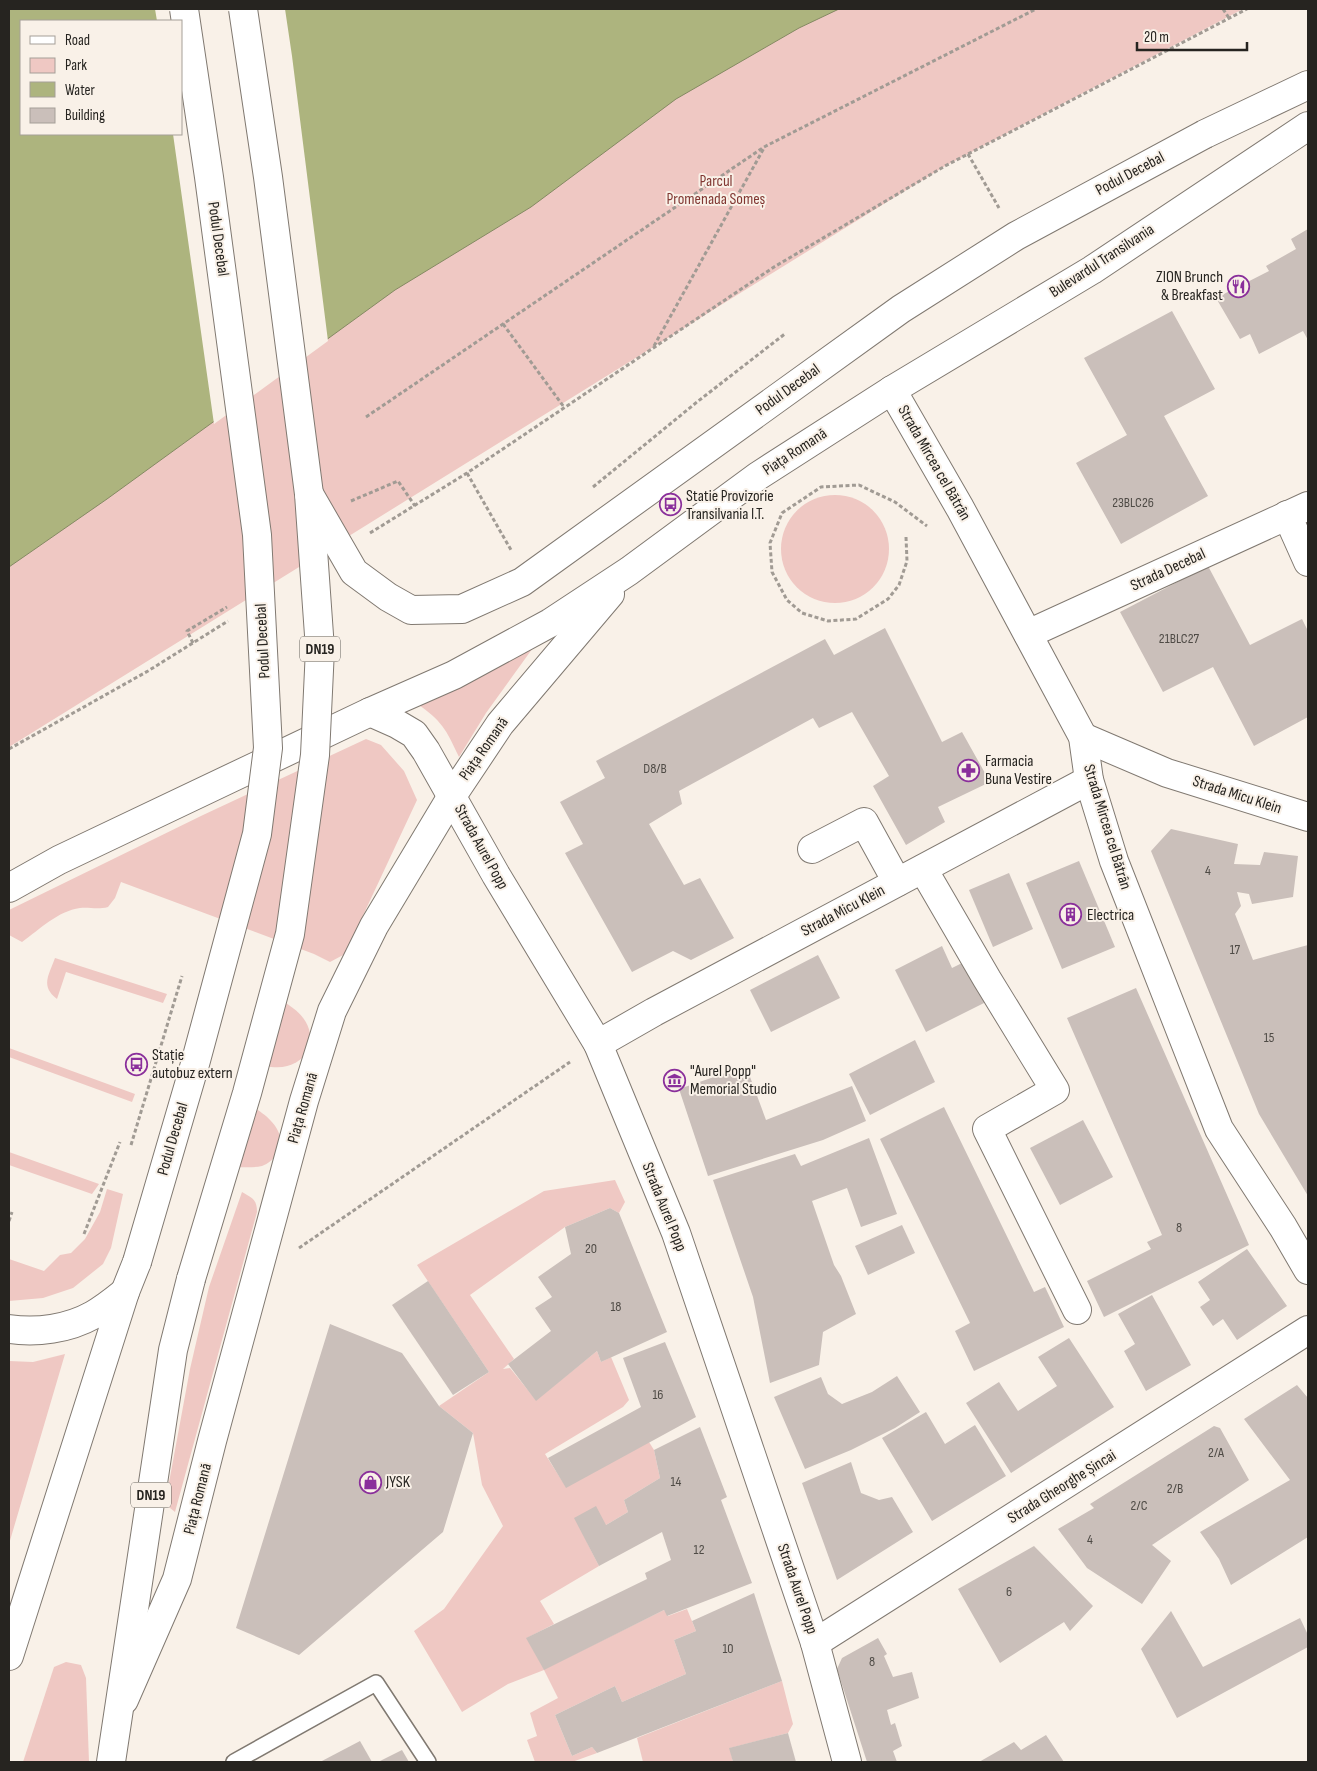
<svg xmlns="http://www.w3.org/2000/svg" width="1317" height="1771" font-family="'Sofia Sans Condensed',sans-serif">
<rect width="100%" height="100%" fill="#f9f1e8"/>
<g fill="#efc8c3" fill-rule="evenodd">
<path d="M9 9H1243L945 166 9 747ZM21 21H181V134H21Z"/>
<circle cx="835" cy="549" r="54"/>
<path d="M535 645 486 713 459 757C446 729 442 721 416 703Z"/>
<path d="M366 739 381 745 404 771 417 800 345 954 330 962 314 954 121 882 115 898 108 907C97 910 90 907 80 908 58 911 40 929 22 942L9 935V910L203 815Z"/>
<path d="M55 958 167 994 163 1003 66 972 57 999C40 986 49 975 55 958Z"/>
<path d="M286 1003C305 1016 310 1024 312 1047 298 1065 287 1070 264 1066Z"/>
<path d="M9 1048 135 1094 132 1102 9 1057Z"/>
<path d="M256 1109C271 1118 288 1135 277 1153 274 1159 268 1164 262 1166 253 1168 243 1167 234 1167Z"/>
<path d="M9 1152 99 1184 92 1194 9 1165Z"/>
<path d="M615 1180 625 1202 619 1213 610 1208 565 1227 470 1295 514 1359 503 1369 510 1368 536 1400 597 1351 601 1362 611 1357 629 1400 623 1407 545 1454 566 1487 649 1442 654 1450 660 1478 624 1500 628 1512 606 1525 575 1518 599 1566 540 1601 554 1624 527 1638 544 1669 664 1610 668 1616 687 1609 696 1631 674 1640 686 1674 622 1702 615 1686 555 1715 572 1756 592 1747 597 1753 572 1762H535L527 1740 537 1736 530 1713 558 1698 544 1670 508 1684 462 1712 414 1631 444 1609 503 1526 482 1485 473 1433 439 1406 489 1372 417 1265 544 1191Z"/>
<path d="M107 1189 123 1194 111 1248 103 1264 73 1288 43 1298 9 1301V1259L44 1271 60 1255 71 1253 85 1239 100 1212Z"/>
<path d="M242 1192C252 1198 257 1199 257 1212L175 1512 165 1504 190 1369 209 1287Z"/>
<path d="M65 1354 9 1544V1361L33 1362Z"/>
<path d="M66 1662 81 1665 86 1678 89 1762H23L54 1667Z"/>
<path d="M782 1681 793 1724 788 1733 730 1748 733 1762H643L637 1738Z"/>
</g>
<path fill="#adb47e" stroke="#848962" fill-rule="evenodd" d="M9 9H839L799 28 676 99 531 207 395 290 107 499 9 567ZM21 21H181V134H21Z"/>
<path fill="#f9f1e8" d="M155 9H285L292 56 328 341 214 424 173 134H181V21H157Z"/>
<g fill="#cabfba">
<path d="M1308 229V340L1303 331 1259 354 1250 334 1240 339 1216 298 1269 271 1266 266 1296 249 1291 239Z"/>
<path d="M1172 311 1215 389 1164 416 1208 496 1121 544 1076 463 1127 435 1084 358Z"/>
<path d="M1208 566 1250 645 1302 619 1308 631V717L1254 746 1213 667 1163 692 1120 612Z"/>
<path d="M885 628 942 742 962 732 990 782 938 807 945 822 906 845 873 786 889 776 852 712 819 728 813 718 679 791 682 804 649 824 684 885 700 878 734 938 691 960 673 951 632 972 565 853 583 844 560 802 605 778 596 761 825 639 834 655Z"/>
<path d="M1171 829 1238 844 1234 864 1260 865 1264 852 1298 856 1293 897 1252 904 1249 894 1237 892 1241 906 1235 914 1253 960 1308 945V1196L1259 1114 1151 851Z"/>
<path d="M1079 861 1115 947 1062 969 1026 883Z"/>
<path d="M1009 873 1033 929 993 947 969 890Z"/>
<path d="M942 946 952 968 966 961 986 1002 926 1032 895 970Z"/>
<path d="M818 955 840 998 771 1032 750 990Z"/>
<path d="M1136 988 1249 1245 1104 1317 1087 1281 1151 1249 1147 1242 1162 1235 1067 1018Z"/>
<path d="M915 1040 935 1082 870 1115 849 1074Z"/>
<path d="M746 1066 766 1120 852 1086 866 1121 823 1140 708 1176 679 1089Z"/>
<path d="M944 1107 1034 1292 1045 1287 1064 1327 974 1371 955 1331 970 1323 880 1139Z"/>
<path d="M1083 1120 1113 1177 1060 1205 1030 1148Z"/>
<path d="M869 1138 897 1214 861 1227 847 1188 812 1201 834 1265 841 1276 856 1314 823 1332 819 1365 770 1383 753 1297 713 1180 795 1154 801 1166Z"/>
<path d="M610 1208 619 1213 667 1332 601 1362 597 1351 536 1401 508 1364 551 1331 535 1308 552 1297 538 1277 571 1254 565 1227Z"/>
<path d="M902 1225 915 1253 868 1275 855 1246Z"/>
<path d="M1247 1249 1287 1306 1237 1340 1223 1319 1213 1326 1200 1307 1210 1300 1198 1282Z"/>
<path d="M428 1281 489 1372 453 1395 392 1305Z"/>
<path d="M1152 1295 1191 1365 1146 1391 1124 1351 1135 1344 1118 1314Z"/>
<path d="M330 1324 402 1353 439 1406 473 1433 443 1532 299 1655 236 1628Z"/>
<path d="M1069 1338 1114 1407 1011 1473 966 1403 999 1382 1018 1411 1057 1386 1038 1357Z"/>
<path d="M665 1342 696 1417 566 1488 548 1458 641 1407 623 1358Z"/>
<path d="M897 1376 920 1412 895 1428 851 1450 805 1469 774 1397 821 1377 828 1394 842 1404 872 1392Z"/>
<path d="M1297 1385 1308 1398V1537L1231 1585 1219 1559 1200 1532 1290 1480 1244 1419Z"/>
<path d="M926 1412 945 1444 975 1425 1006 1476 932 1521 882 1438Z"/>
<path d="M1214 1426 1220 1428 1249 1480 1152 1545 1171 1561 1142 1604 1087 1568 1058 1529 1094 1508 1090 1504Z"/>
<path d="M700 1427 727 1497 721 1500 752 1583 667 1616 664 1610 544 1670 526 1638 647 1579 645 1573 671 1560 662 1532 599 1566 574 1518 596 1506 606 1525 628 1512 624 1500 660 1478 654 1450Z"/>
<path d="M851 1462 861 1493 879 1500 892 1497 913 1532 837 1580 802 1483Z"/>
<path d="M1034 1546 1093 1606 1070 1631 1064 1622 1000 1663 958 1589Z"/>
<path d="M754 1593 782 1681 597 1753 592 1747 572 1756 555 1715 615 1686 622 1702 686 1674 674 1640 696 1631 692 1621Z"/>
<path d="M1171 1611 1203 1667 1300 1618 1308 1635V1647L1177 1718 1141 1649Z"/>
<path d="M878 1638 887 1654 884 1656 893 1677 912 1672 919 1698 887 1710 891 1725 895 1723 902 1746 893 1751 897 1762H867L837 1669 842 1658Z"/>
<path d="M788 1733 796 1762H733L729 1748Z"/>
<path d="M1046 1735 1064 1762H979L1014 1742 1021 1750Z"/>
<path d="M360 1741 372 1762H320Z"/>
<path d="M402 1750 409 1762H378Z"/>
</g>
<g fill="none" stroke-linecap="round" stroke-linejoin="round">
<defs>
<path id="service" d="M234 1762 376 1683 428 1762"/>
<g id="minor">
<path d="M892 390 960 508 1083 737 1089 780 1114 861 1219 1129 1283 1227 1308 1270"/>
<path d="M1287 515 1308 562"/>
<path d="M1028 634 1308 506"/>
<path d="M370 712 397 724 414 734 426 751 496 875 598 1044 676 1233 815 1643 847 1762"/>
<path d="M1083 737 1167 773 1308 817"/>
<path d="M812 849 864 822 897 882"/>
<path d="M923 869 987 979 1055 1090 987 1129 1077 1310"/>
<path d="M598 1044 654 1012 1089 780"/>
<path d="M815 1643 1308 1330"/>
</g>
<g id="tertiary">
<path d="M1205 134 1308 85"/>
<path d="M9 888 59 860 370 712 454 675 550 623 629 571 758 476 892 390 1092 270 1308 126"/>
<path d="M9 1329C37 1333 68 1329 93 1315 104 1309 115 1300 125 1292"/>
<path d="M124 1700 177 1579 212 1441 304 1101 332 1011 374 926 452 796 500 724 610 594"/>
</g>
<g id="primary">
<path d="M9 1656 125 1292 137 1262"/>
<path d="M111 1762 173 1350 191 1279"/>
</g>
</defs>
<use href="#service" stroke="#807971" stroke-width="18"/>
<use href="#minor" stroke="#807971" stroke-width="30"/>
<use href="#tertiary" stroke="#807971" stroke-width="30"/>
<use href="#primary" stroke="#807971" stroke-width="30"/>
<g stroke="#a19b94" stroke-width="3" stroke-dasharray="4 2.5" stroke-linecap="butt">
<path d="M1223 9 1229 18"/>
<path d="M968 154 999 208"/>
<path d="M503 324 564 407"/>
<path d="M654 346 764 148"/>
<path d="M366 417 764 147 1036 9"/>
<path d="M467 473 511 550"/>
<path d="M593 487 697 402 786 333"/>
<path d="M351 501 398 481 415 506"/>
<path d="M370 533 467 473 774 267 945 166 1247 9"/>
<path d="M906 537 907 561 899 585 888 599 856 619 828 621 802 613 787 600 772 572 770 543 782 513 821 487 859 485 895 502 927 526"/>
<path d="M193 643 187 631 227 607"/>
<path d="M9 749 148 671 228 621"/>
<path d="M131 1145 182 976"/>
<path d="M9 1221 12 1212"/>
<path d="M84 1234 120 1142"/>
<path d="M299 1248 570 1062"/>
</g>
<use href="#service" stroke="#fff" stroke-width="15"/>
<use href="#minor" stroke="#fff" stroke-width="28"/>
<use href="#tertiary" stroke="#fff" stroke-width="28"/>
<use href="#primary" stroke="#fff" stroke-width="28"/>
<defs>
<path id="tertiary-bridge" d="M309 494 354 572 388 597 411 610 462 609 522 582 901 309 1016 236 1205 134"/>
<g id="primary-bridge">
<path d="M137 1262 195 1064 257 834 268 748 257 535 209 177 184 9"/>
<path d="M191 1279 247 1093 290 934 315 755 320 649 309 494 268 177 243 9"/>
</g>
</defs>
<use href="#tertiary-bridge" stroke="#807971" stroke-width="30" stroke-linecap="butt"/>
<use href="#primary-bridge" stroke="#807971" stroke-width="30" stroke-linecap="butt"/>
<use href="#tertiary-bridge" stroke="#fff" stroke-width="28"/>
<use href="#primary-bridge" stroke="#fff" stroke-width="28"/>
</g>
<defs>
<symbol id="restaurant-ring" viewBox="-11 -11 22 22"><circle r="9.5" fill="#f9f1e8" stroke="#8a2f9b" stroke-width="1.5"/><path d="M-5-6h1v4h1v-4h1v4h1v-4h1v5L-1.5 .5V6h-2V.5L-5-1ZM5-6V6H3V1.5H1.5Q1.5-4 5-6Z" fill="#8a2f9b"/></symbol>
<symbol id="bus-ring" viewBox="-11 -11 22 22"><circle r="9.5" fill="#f9f1e8" stroke="#8a2f9b" stroke-width="1.5"/><path d="M-5-6H5V4H4V6H2V4H-2V6H-4V4H-5ZM-3.5-4V0h7V-4ZM-3.5 1.2v1.5H-2V1.2ZM2 1.2v1.5H3.5V1.2Z" fill="#8a2f9b"/></symbol>
<symbol id="pharmacy-ring" viewBox="-11 -11 22 22"><circle r="9.5" fill="#f9f1e8" stroke="#8a2f9b" stroke-width="1.5"/><path d="M-2-6h4v4h4v4h-4v4h-4v-4h-4v-4h4Z" fill="#8a2f9b"/></symbol>
<symbol id="building-ring" viewBox="-11 -11 22 22"><circle r="9.5" fill="#f9f1e8" stroke="#8a2f9b" stroke-width="1.5"/><path d="M-4-6H4V6H1V3H-1V6H-4ZM-2.5-4.3h1.7v1.8h-1.7ZM.8-4.3h1.7v1.8H.8ZM-2.5-1h1.7V.8h-1.7ZM.8-1h1.7V.8H.8Z" fill="#8a2f9b"/></symbol>
<symbol id="museum-ring" viewBox="-11 -11 22 22"><circle r="9.5" fill="#f9f1e8" stroke="#8a2f9b" stroke-width="1.5"/><path d="M0-6L6-3V-2H-6V-3ZM-5-1h2V3h-2ZM-1-1h2V3h-2ZM3-1h2V3H3ZM-6 4H6V6H-6Z" fill="#8a2f9b"/></symbol>
<symbol id="shop-ring" viewBox="-11 -11 22 22"><circle r="9.5" fill="#f9f1e8" stroke="#8a2f9b" stroke-width="1.5"/><path d="M-5-2.5h2.3a2.7 3.5 0 0 1 5.4 0H5L5.5 6h-11ZM-1.5-2.5h3a1.5 2.3 0 0 0-3 0Z" fill="#8a2f9b"/></symbol>
</defs>
<g fill-rule="evenodd">
<use href="#restaurant-ring" x="1226" y="274" width="25" height="25"/>
<use href="#bus-ring" x="658" y="492" width="25" height="25"/>
<use href="#pharmacy-ring" x="956" y="758" width="25" height="25"/>
<use href="#building-ring" x="1058" y="902" width="25" height="25"/>
<use href="#bus-ring" x="124" y="1052" width="25" height="25"/>
<use href="#museum-ring" x="662" y="1068" width="25" height="25"/>
<use href="#shop-ring" x="358" y="1470" width="25" height="25"/>
</g>
<g text-anchor="middle" dominant-baseline="central" stroke-width="4" stroke-linejoin="round" paint-order="stroke">
<g font-size="14" fill="#4f4b46">
<text x="1133" y="502">23BLC26</text>
<text x="1179" y="638">21BLC27</text>
<text x="655" y="768">D8/B</text>
<text x="1208" y="870">4</text>
<text x="1235" y="949">17</text>
<text x="1269" y="1037">15</text>
<text x="1179" y="1227">8</text>
<text x="591" y="1248">20</text>
<text x="616" y="1306">18</text>
<text x="658" y="1394">16</text>
<text x="1216" y="1452">2/A</text>
<text x="676" y="1481">14</text>
<text x="1175" y="1488">2/B</text>
<text x="1139" y="1505">2/C</text>
<text x="1090" y="1539">4</text>
<text x="699" y="1549">12</text>
<text x="1009" y="1591">6</text>
<text x="728" y="1648">10</text>
<text x="872" y="1661">8</text>
</g>
<g fill="#f9f1e8" stroke="#65625c" stroke-width="1">
<rect x="300" y="636.5" width="40" height="25" rx="4"/>
<rect x="131" y="1482.5" width="40" height="25" rx="4"/>
</g>
<g font-size="15" font-weight="bold" fill="#262420">
<text x="320" y="649">DN19</text>
<text x="151" y="1495">DN19</text>
</g>
<g font-size="16" fill="#262420" stroke="#f9f1e8">
<text transform="translate(1130 174) rotate(-28)">Podul Decebal</text>
<text transform="translate(218 239) rotate(82)">Podul Decebal</text>
<text transform="translate(1102 261) rotate(-33)">Bulevardul Transilvania</text>
<text transform="translate(788 390) rotate(-36)">Podul Decebal</text>
<text transform="translate(795 452) rotate(-33)">Piața Romană</text>
<text transform="translate(934 463) rotate(60)">Strada Mircea cel Bătrân</text>
<text transform="translate(1168 570) rotate(-25)">Strada Decebal</text>
<text transform="translate(263 641) rotate(-93)">Podul Decebal</text>
<text transform="translate(484 749) rotate(-55)">Piața Romană</text>
<text transform="translate(1237 795) rotate(18)">Strada Micu Klein</text>
<text transform="translate(1107 827) rotate(73)">Strada Mircea cel Bătrân</text>
<text transform="translate(481 847) rotate(61)">Strada Aurel Popp</text>
<text transform="translate(843 911) rotate(-28)">Strada Micu Klein</text>
<text transform="translate(303 1108) rotate(-74)">Piața Romană</text>
<text transform="translate(173 1139) rotate(-74)">Podul Decebal</text>
<text transform="translate(664 1207) rotate(68)">Strada Aurel Popp</text>
<text transform="translate(1062 1487) rotate(-32)">Strada Gheorghe Șincai</text>
<text transform="translate(198 1499) rotate(-76)">Piața Romană</text>
<text transform="translate(797 1589) rotate(71)">Strada Aurel Popp</text>
</g>
<g font-size="16" fill="#813732" stroke="#f9f1e8">
<text x="716" y="181">Parcul<tspan x="716" dy="18">Promenada Someș</tspan></text>
</g>
<g font-size="16" fill="#262420" stroke="#f9f1e8" text-anchor="start">
<text x="1223" y="277" text-anchor="end">ZION Brunch<tspan x="1223" dy="18">&amp; Breakfast</tspan></text>
<text x="686" y="496">Statie Provizorie<tspan x="686" dy="18">Transilvania I.T.</tspan></text>
<text x="985" y="761">Farmacia<tspan x="985" dy="18">Buna Vestire</tspan></text>
<text x="1087" y="915">Electrica</text>
<text x="152" y="1055">Stație<tspan x="152" dy="18">autobuz extern</tspan></text>
<text x="690" y="1071">"Aurel Popp"<tspan x="690" dy="18">Memorial Studio</tspan></text>
<text x="386" y="1482">JYSK</text>
</g>
</g>
<rect width="1317" height="1771" fill="none" stroke="#262420" stroke-width="20"/>
<rect x="20" y="20" width="162" height="115" fill="#f9f1e8" stroke="#a59f98"/>
<rect x="30" y="36" width="25" height="8" fill="#ffffff" stroke="#a59f98"/>
<text x="65" y="45" font-size="15" fill="#262420">Road</text>
<rect x="30" y="58" width="25" height="15" fill="#efc8c3" stroke="#a59f98"/>
<text x="65" y="70" font-size="15" fill="#262420">Park</text>
<rect x="30" y="82" width="25" height="15" fill="#adb47e" stroke="#a59f98"/>
<text x="65" y="95" font-size="15" fill="#262420">Water</text>
<rect x="30" y="108" width="25" height="15" fill="#cabfba" stroke="#a59f98"/>
<text x="65" y="120" font-size="15" fill="#262420">Building</text>
<path d="M1137 42v8h110v-8" fill="none" stroke="#262420" stroke-width="2.5"/>
<text x="1144" y="42" font-size="15" fill="#262420" stroke="#f9f1e8" stroke-width="4" paint-order="stroke">20 m</text>
</svg>
